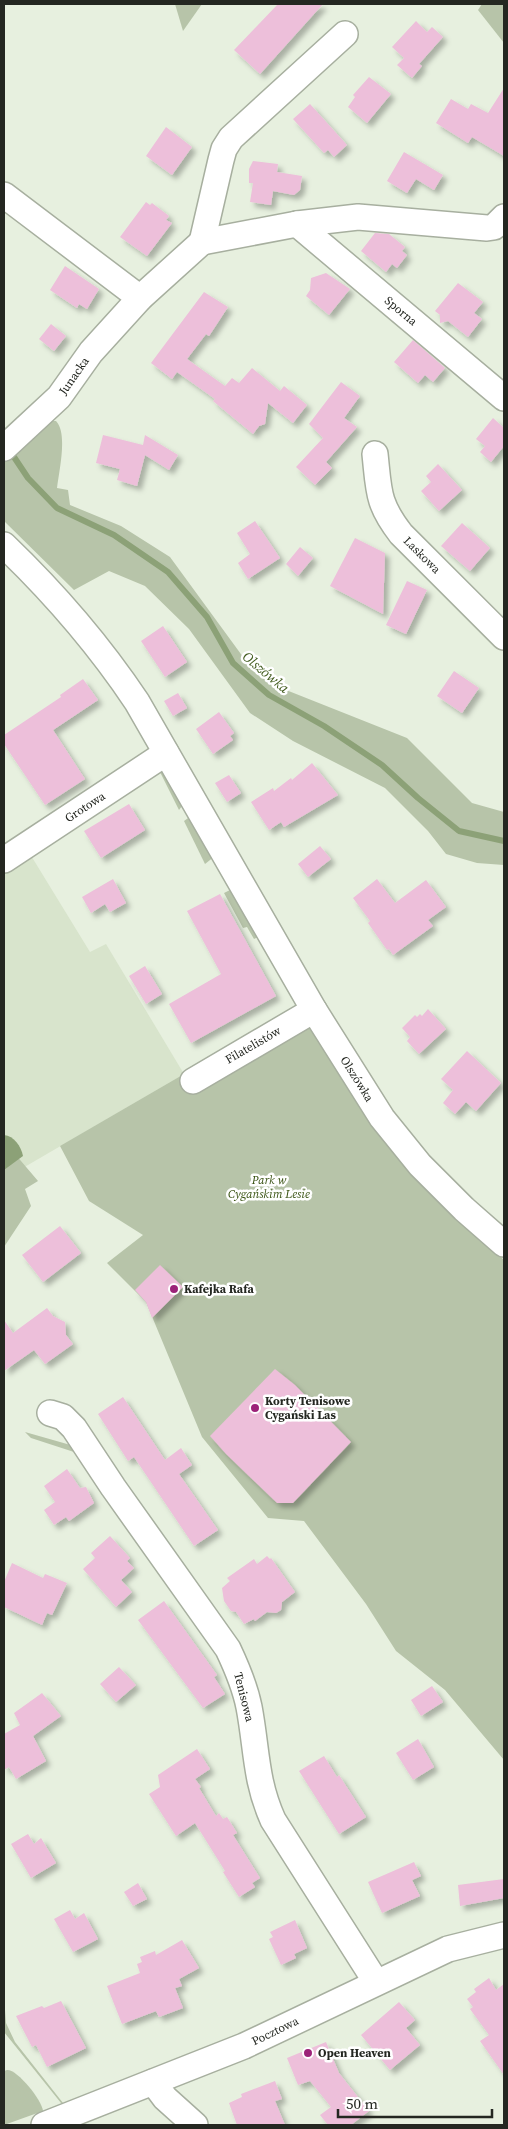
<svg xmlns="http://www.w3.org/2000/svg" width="508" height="2129" font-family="'Source Serif 4',serif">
<defs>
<filter id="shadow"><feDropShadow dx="4.5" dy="4.5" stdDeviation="2.5" flood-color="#0004"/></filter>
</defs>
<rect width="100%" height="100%" fill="#e7f0df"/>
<path fill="#d8e4cc" d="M30 854 90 952 106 944 184 1074 28 1165 4 1177V872Z"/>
<g fill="#b7c4a9">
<path d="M175 4H202L183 31Z"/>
<path d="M482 4H504V43L478 10Z"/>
<path d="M52 421H56C68 433 59 471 57 488L68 490 70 505 121 526 170 557 246 661 276 686 407 738 472 803 504 812V865L477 863 446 854 428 831 385 788 293 741 250 713 189 629 145 586 109 571 74 590 4 521V463Z"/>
<path d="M161 768 185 802 179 810 159 770Z"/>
<path d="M191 816 215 856 205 864 184 821Z"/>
<path d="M230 890 234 891 260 936 254 939 247 927 243 928 224 893Z"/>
<path d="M309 1026 430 1192 504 1260V1760L445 1690 396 1651 366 1604 304 1521 268 1518 202 1437 146 1302 107 1263 143 1235 89 1201 60 1146 184 1074Z"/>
<path d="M4 1141 38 1181 25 1189 31 1206 4 1247Z"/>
<path d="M25 1432 74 1446 99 1487 74 1452 31 1438Z"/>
<path d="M4 1997 6 2023 15 2042 63 2103H61L4 2032Z"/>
<path d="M7 2070C17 2069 42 2100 43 2111L4 2125V2071Z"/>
</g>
<path fill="#8ca177" d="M4 1135C14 1136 21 1146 23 1156L4 1170Z"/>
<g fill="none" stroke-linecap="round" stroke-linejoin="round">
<path stroke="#8ca177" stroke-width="6" d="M10 451 28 478 57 508 114 535 168 572 207 617 233 663 269 695 324 726 382 765 418 798 459 831 504 841"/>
</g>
<g fill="#edbfda" filter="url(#shadow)">
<path d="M278 4H323L260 74 234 50Z"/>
<path d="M416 21 427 32 432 27 443 37 419 64 422 66 412 78 397 65 404 58 392 47Z"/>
<path d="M369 77 391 94 367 123 348 107 355 97 353 95Z"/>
<path d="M504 88V156L472 137 468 143 436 123 451 99 468 109 471 104 488 113Z"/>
<path d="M310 104 347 145 334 157 328 150 324 153 293 119Z"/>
<path d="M166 127 192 147 172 175 146 156Z"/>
<path d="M404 152 443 175 434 190 416 179 407 193 387 181Z"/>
<path d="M253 161 278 164 277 172 302 176 300 190 294 195 273 191 271 205 250 202 253 183H249V169Z"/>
<path d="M146 202 150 205 152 203 169 216 166 220 172 223 147 256 120 237Z"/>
<path d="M375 233 389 234 405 247 402 251 407 255 397 268 392 264 386 272 361 251Z"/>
<path d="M65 266 99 289 87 309 79 304 77 308 50 290Z"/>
<path d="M326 273 350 289 329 315 306 296 310 290 311 278Z"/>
<path d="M458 283 483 302 474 313 482 319 468 337 448 321 440 323V315L435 311Z"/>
<path d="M204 292 228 307 209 336 206 334 187 359 225 386 232 378 239 383 252 368 280 391 284 386 307 405 293 423 268 403 265 424 259 426 253 434 213 401 215 399 177 372 172 379 151 363Z"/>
<path d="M51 324 66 336 54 351 39 339Z"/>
<path d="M413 340 445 368 433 382 425 375 418 383 394 362Z"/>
<path d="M341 382 360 396 344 418 357 427 326 462 332 468 315 485 296 467 323 438 309 424Z"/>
<path d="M493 418 504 428V446L491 462 480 452 485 446 476 439Z"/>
<path d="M103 435 143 445 145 435 178 455 169 470 145 455 137 486 117 480 120 469 96 463Z"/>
<path d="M438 464 462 490 439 511 421 491 431 482 426 476Z"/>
<path d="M255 521 280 558 248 579 238 563 250 554 237 533Z"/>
<path d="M462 523 490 548 470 571 441 546Z"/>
<path d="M355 538 385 553 383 614 330 586Z"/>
<path d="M300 547 313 558 298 576 286 564Z"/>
<path d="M407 581 427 590 406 634 386 625Z"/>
<path d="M163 626 187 662 165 677 141 641Z"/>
<path d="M454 671 479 688 462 713 437 696Z"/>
<path d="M83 679 98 700 53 730 85 779 45 805 4 744V735L61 697 60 695Z"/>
<path d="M178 693 187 708 173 716 164 701Z"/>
<path d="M219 712 234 733 230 736 233 740 213 754 196 729Z"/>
<path d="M312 763 338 795 284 827 281 822 269 830 251 802 273 788 274 791 291 778 292 780Z"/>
<path d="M229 775 241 793 227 802 215 783Z"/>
<path d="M129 804 145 830 101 858 84 831Z"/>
<path d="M320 846 331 859 308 877 298 864Z"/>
<path d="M113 879 126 903 110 912 105 904 91 913 82 897Z"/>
<path d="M377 879 395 903 426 880 446 907 428 920 433 926 393 955 389 949 387 950 368 923 370 921 353 898Z"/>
<path d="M220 894 276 996 191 1043 169 1004 221 974 187 911Z"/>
<path d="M145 966 162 994 146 1004 129 976Z"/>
<path d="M428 1009 446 1029 419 1054 407 1041 410 1037 402 1028 415 1015 417 1017 420 1014 422 1016Z"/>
<path d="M467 1051 501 1083 476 1111 466 1102 455 1114 443 1103 453 1090 441 1079Z"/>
<path d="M60 1226 81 1253 43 1282 22 1255Z"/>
<path d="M160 1265 183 1287 152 1318 146 1302 135 1290Z"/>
<path d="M47 1308 53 1316 65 1322 66 1335 73 1344 45 1364 34 1350 4 1371V1320L13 1333Z"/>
<path d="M275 1369 295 1385 351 1442 293 1503H277L226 1454 210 1436Z"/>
<path d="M123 1397 165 1460 181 1448 192 1465 179 1474 218 1530 194 1546 134 1457 128 1461 98 1414Z"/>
<path d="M67 1469 80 1488 86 1487 94 1503 69 1521 66 1517 54 1525 44 1510 55 1502 44 1486Z"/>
<path d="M110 1536 130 1558 127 1561 134 1568 121 1580 132 1592 116 1607 83 1569 95 1558 91 1553Z"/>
<path d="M267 1556 270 1559 271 1558 295 1592 282 1602 281 1610 276 1613 267 1612 255 1621 254 1619 244 1624 236 1612 231 1611 224 1601 222 1588 230 1581 227 1578 254 1559 257 1564Z"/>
<path d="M12 1563 43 1578 45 1574 67 1583 52 1615 47 1613 42 1625 4 1607V1582Z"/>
<path d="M164 1601 217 1675 214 1677 225 1694 203 1708 138 1620Z"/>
<path d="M119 1667 136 1685 116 1702 100 1684Z"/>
<path d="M432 1686 443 1702 421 1716 411 1700Z"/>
<path d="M42 1693 61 1716 33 1736 46 1761 16 1779 9 1767 4 1770V1734L20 1725 14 1713Z"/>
<path d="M418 1739 434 1767 413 1780 396 1753Z"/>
<path d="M197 1749 210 1769 195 1779 201 1787 199 1788 216 1816 219 1813 223 1819 227 1817 237 1833 233 1835 260 1878 252 1883 255 1887 239 1897 223 1872 225 1871 195 1823 176 1836 149 1794 160 1787 158 1775Z"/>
<path d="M324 1756 337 1777 339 1775 366 1817 339 1834 299 1771Z"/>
<path d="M28 1834 34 1844 41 1838 56 1863 31 1878 11 1844Z"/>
<path d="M414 1862 421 1876 412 1880 420 1896 382 1913 368 1882Z"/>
<path d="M504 1879V1898L460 1906 458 1885Z"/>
<path d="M138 1883 147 1899 133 1906 124 1892Z"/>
<path d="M70 1910 75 1919 84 1913 98 1939 73 1952 54 1919Z"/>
<path d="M295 1920 307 1948 294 1954 296 1958 281 1965 269 1939 273 1937 270 1932Z"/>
<path d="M182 1940 199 1968 179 1979 182 1986 175 1988 183 2008 159 2017 156 2011 122 2024 107 1986 140 1973 137 1964 142 1962 140 1957 155 1951 156 1955Z"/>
<path d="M489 1978 496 1990 504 1984V2075L480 2041 489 2035 470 2009 473 2007 467 1999 476 1992 474 1989Z"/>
<path d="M61 2001 86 2048 47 2067 36 2045 32 2047 16 2016 42 2006 44 2008Z"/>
<path d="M399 2002 415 2020 406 2028 420 2045 390 2070 361 2035Z"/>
<path d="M326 2042 339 2073 369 2111 351 2125H328L320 2115 331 2107 310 2081 298 2085 287 2058Z"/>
<path d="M275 2081 282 2099 275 2101 285 2125H237L229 2103 242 2097 241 2094Z"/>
</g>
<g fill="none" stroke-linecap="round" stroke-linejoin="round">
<defs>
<g id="minor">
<path d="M4 195 140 298"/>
<path d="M297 224 504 398"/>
<path d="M202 242 297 224 358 217 487 228 494 227 504 217"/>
<path d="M202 242 221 160 224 149 231 138 345 34"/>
<path d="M4 448 59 397 91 352 140 298 202 242"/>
<path d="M375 454C379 491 377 503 401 534L504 637"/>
<path d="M4 545C54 593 99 645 137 702L314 1010 382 1118 420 1165 464 1209 504 1244"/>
<path d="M4 860 166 753"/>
<path d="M193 1081 314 1010"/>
<path d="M50 1413 63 1417 74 1428 113 1487 228 1649C237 1668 245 1687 249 1707 257 1749 255 1780 273 1820L376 1982"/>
<path d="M153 2082 165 2098 195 2125"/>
<path d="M44 2125 244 2046 448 1949 504 1935"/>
</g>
</defs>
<use href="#minor" stroke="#a7af9f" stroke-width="28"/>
<use href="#minor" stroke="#fff" stroke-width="25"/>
</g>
<g fill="#9c2279" stroke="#fff" stroke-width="2">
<circle cx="174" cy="1289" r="5"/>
<circle cx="255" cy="1408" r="5"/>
<circle cx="308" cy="2053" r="5"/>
</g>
<g text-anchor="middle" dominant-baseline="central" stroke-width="5" stroke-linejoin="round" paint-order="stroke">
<g font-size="12" fill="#242721" stroke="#fff">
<text transform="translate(401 311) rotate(40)">Sporna</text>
<text transform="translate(74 376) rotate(-55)">Junacka</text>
<text transform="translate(422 555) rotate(45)">Laskowa</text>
<text transform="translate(85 807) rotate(-33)">Grotowa</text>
<text transform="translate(253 1045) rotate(-30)">Filatelistów</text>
<text transform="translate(357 1079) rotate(58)">Olszówka</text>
<text transform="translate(244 1697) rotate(76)">Tenisowa</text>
<text transform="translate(275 2031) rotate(-26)">Pocztowa</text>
</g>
<g font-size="12" font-style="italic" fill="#375110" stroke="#fff">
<text x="269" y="1180">Park w<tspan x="269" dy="14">Cygańskim Lesie</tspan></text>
</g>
<g font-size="12" font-weight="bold" fill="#242721" stroke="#fff" text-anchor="start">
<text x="184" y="1289">Kafejka Rafa</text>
<text x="265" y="1401">Korty Tenisowe<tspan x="265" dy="14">Cygański Las</tspan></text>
<text x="318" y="2053">Open Heaven</text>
</g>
<g font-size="14" font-style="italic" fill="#415b1d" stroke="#fff">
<text transform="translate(266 672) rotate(40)">Olszówka</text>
</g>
</g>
<rect width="508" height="2129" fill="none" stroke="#242721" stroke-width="10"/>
<path d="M338 2109v8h154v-8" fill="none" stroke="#242721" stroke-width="2.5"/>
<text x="346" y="2109" font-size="15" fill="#242721" stroke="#ffffff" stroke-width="4" paint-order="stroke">50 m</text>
</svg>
